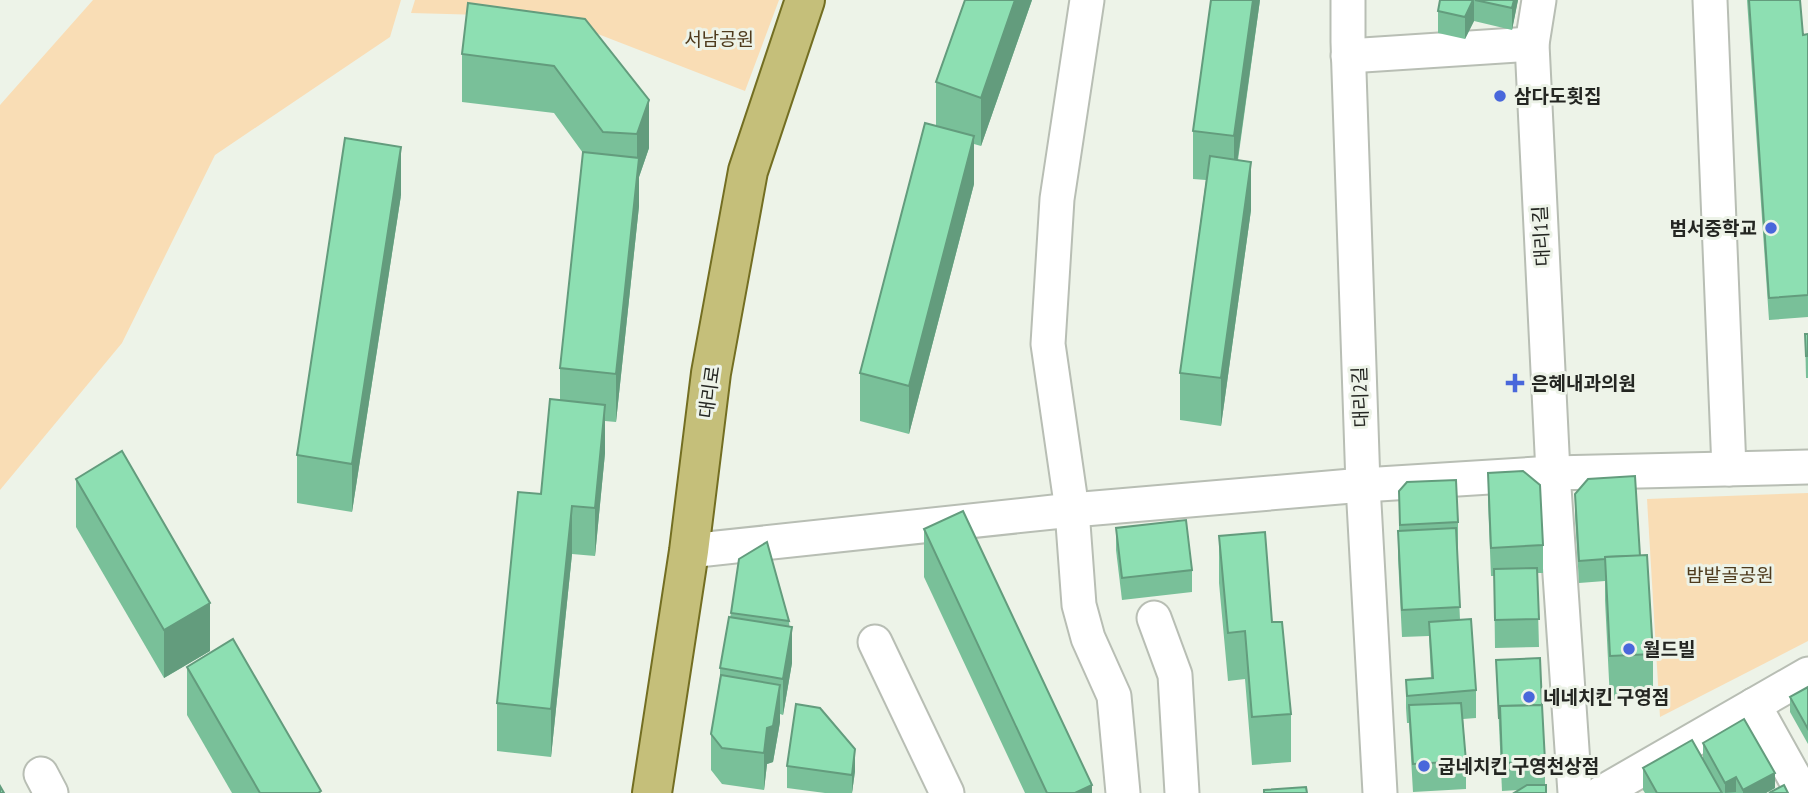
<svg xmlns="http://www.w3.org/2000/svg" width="1808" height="793" font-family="'PT Sans Narrow','Noto Sans KR',sans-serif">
<rect width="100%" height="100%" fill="#edf3e8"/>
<g fill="#f9ddb5">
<path d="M93 0H401L390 37 215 155 122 343 0 490V105Z"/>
<path d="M415 0H779L745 91 554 17 411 13Z"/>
<path d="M1808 493V641L1660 717 1647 499Z"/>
</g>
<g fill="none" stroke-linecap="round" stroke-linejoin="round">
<defs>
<g id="minor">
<path d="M1087 0 1057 199 1048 344 1072 510 1079 605 1088 638 1114 696 1123 793"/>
<path d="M1348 0V42L1363 485 1380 793"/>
<path d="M1539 0 1532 44 1553 473 1575 793"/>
<path d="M1710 0 1729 469"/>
<path d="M1348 56 1532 44"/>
<path d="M689 551 1072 510 1363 485 1553 473 1808 467"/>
<path d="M1154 618 1175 675 1182 793"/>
<path d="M875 642 947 793"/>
<path d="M1754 705 1803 793"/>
<path d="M41 774 51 793"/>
<path d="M1601 793 1808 674"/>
</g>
<path id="major" d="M652 793 689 551 711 373 748 171 805 0"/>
</defs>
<use href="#minor" stroke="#b8beb4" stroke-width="37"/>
<use href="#major" stroke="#736e22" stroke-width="42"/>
<use href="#minor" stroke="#fff" stroke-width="33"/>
<use href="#major" stroke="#c5bf7a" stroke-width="38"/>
</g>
<g fill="#79c099">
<path d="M965 0H1032L981 146 974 144V184L909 434 860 421V373L936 126V82Z"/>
<path d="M1260 0 1238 160 1251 210 1221 426 1180 420V373L1206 180 1193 179V131Z"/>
<path d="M1440 0H1518L1512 30 1474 21 1465 39 1438 33V11Z"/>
<path d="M1747 0H1800L1803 35 1808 34V317L1769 320Z"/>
<path d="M585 19 649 148 639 177V206L616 422 605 421V453L595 556 572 554 551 757 497 751V703L560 400V368L583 153 554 113 462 102V54Z"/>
<path d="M401 195 352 512 297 503V455Z"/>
<path d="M1805 334H1808V378H1806Z"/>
<path d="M1488 473 1543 545V573H1537L1539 647 1495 648 1494 576H1491L1488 501Z"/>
<path d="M76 479 210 651 164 678 76 527Z"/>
<path d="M1399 491 1458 522V550H1457L1460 620 1476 690V718L1463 719 1466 761V789L1413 792 1409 723H1407L1406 708V680L1431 678 1429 636 1402 637 1398 558V531H1399Z"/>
<path d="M1575 494 1640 556 1653 654V697L1610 700 1605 600V581L1579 583 1575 515Z"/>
<path d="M1116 528 1192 570V592L1122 600 1116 550Z"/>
<path d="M924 529 1092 793H1025L924 577Z"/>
<path d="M1219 536 1272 622 1291 714V762L1252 765 1245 679 1228 681 1219 583Z"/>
<path d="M731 613 789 621 792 663 783 715 780 714V722L773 762 767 764 764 790 722 784 711 770V734L720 677V668Z"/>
<path d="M1496 660 1545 761V785L1519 790 1502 791Z"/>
<path d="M187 667 321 793H232L187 715Z"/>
<path d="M1808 687V744L1790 712V697Z"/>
<path d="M1703 743 1775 788 1766 793H1722L1703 759Z"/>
<path d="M787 766 855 771 852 793H825L787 788Z"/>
<path d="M1643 768 1722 793H1645L1643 790Z"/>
</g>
<g fill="#639c7d">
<path d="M1015 0H1032L981 146V98Z"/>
<path d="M1253 0H1260L1234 184V136Z"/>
<path d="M1474 0V21L1465 39V17Z"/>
<path d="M1514 0H1518L1512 30V8Z"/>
<path d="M649 100V148L639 177V206L616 422V374L637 173V134Z"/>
<path d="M974 136V184L909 434V386Z"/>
<path d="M401 147V195L352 512V464Z"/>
<path d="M1251 162V210L1221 426V378Z"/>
<path d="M605 405V453L595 556V508Z"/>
<path d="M572 506V554L551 757V709Z"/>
<path d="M210 603V651L164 678V630Z"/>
<path d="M792 627V663L783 715V679Z"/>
<path d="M780 685V722L773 762 767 764 764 790V753L767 728Z"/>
<path d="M855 749V771L852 793V775Z"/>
<path d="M1775 773V788L1766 793H1743V790Z"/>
<path d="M1736 777V792L1725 793V783Z"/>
<path d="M1092 785V793H1075Z"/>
</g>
<g fill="#8ddfb2" stroke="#639c7d" stroke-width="2">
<path d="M965 0H1015L981 98 936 82Z"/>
<path d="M1211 0H1253L1234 136 1193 131Z"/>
<path d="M1440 0H1473L1465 17 1438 11Z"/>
<path d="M1475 0H1514L1512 8Z"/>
<path d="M1749 0H1800L1803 35 1808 34V295L1769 298Z"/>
<path d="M468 3 585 19 649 100 637 134 603 132 554 66 462 54Z"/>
<path d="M925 123 974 136 909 386 860 373Z"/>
<path d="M345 138 401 147 352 464 297 455Z"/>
<path d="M583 152 639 158 616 374 560 368Z"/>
<path d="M1210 156 1251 162 1221 378 1180 373Z"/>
<path d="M1805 334H1808V356H1806Z"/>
<path d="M550 399 605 405 595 508 572 506 551 709 497 703 518 492 541 494Z"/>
<path d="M122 451 210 603 164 630 76 479Z"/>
<path d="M1523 471 1540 485 1543 545 1491 548 1488 473Z"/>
<path d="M1635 476 1640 556 1605 557V559L1579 561 1575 494 1588 479Z"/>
<path d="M1456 480 1458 522 1400 525 1399 491 1407 482Z"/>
<path d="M963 511 1092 785 1075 793H1047L924 529Z"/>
<path d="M1186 520 1192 570 1122 578 1116 528Z"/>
<path d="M1456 528 1460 607 1402 610 1398 531Z"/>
<path d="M1265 532 1272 622H1282L1291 714 1252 717 1245 631 1228 633 1219 536Z"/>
<path d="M767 542 789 621 731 613 739 559Z"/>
<path d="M1647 555 1653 654 1610 656 1605 557Z"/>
<path d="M1537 568 1539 619 1495 620 1494 569Z"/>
<path d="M729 617 792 627 783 679 720 668Z"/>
<path d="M1471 619 1476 690 1407 696 1406 680 1433 678 1429 622Z"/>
<path d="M233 639 321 791 318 793H260L187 667Z"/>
<path d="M1540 658 1542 705 1500 706 1499 719 1496 660Z"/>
<path d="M721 675 780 685 773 726 767 728 764 753 722 748 711 734Z"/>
<path d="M1808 687V729L1790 697Z"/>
<path d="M1461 703 1466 761 1413 764 1409 705Z"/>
<path d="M796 704 820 708 855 749 852 775 787 766Z"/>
<path d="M1542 705 1545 761 1502 763 1500 706Z"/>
<path d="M1744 719 1775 773 1743 790 1736 777 1725 783 1703 743Z"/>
<path d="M1692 740 1722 793H1657L1643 768Z"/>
<path d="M1527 785H1546V793H1514Z"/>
<path d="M1784 785 1788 793H1769Z"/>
<path d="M0 786 4 793H0Z"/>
<path d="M1306 787 1307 793H1264V790Z"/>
</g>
<g fill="#4967db" stroke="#edf3e8" stroke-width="2.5">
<circle cx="1500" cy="96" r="7"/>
<circle cx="1771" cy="228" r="7"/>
<path d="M1511.5 372.5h7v7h7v7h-7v7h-7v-7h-7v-7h7z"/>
<circle cx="1629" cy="649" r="7"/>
<circle cx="1529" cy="697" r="7"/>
<circle cx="1424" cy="766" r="7"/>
</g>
<g text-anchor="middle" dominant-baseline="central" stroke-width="6" stroke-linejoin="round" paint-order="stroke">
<g font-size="19" fill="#4e3a1c" stroke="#edf3e8">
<text x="719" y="39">서남공원</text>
<text x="1730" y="575">밤밭골공원</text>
</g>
<g font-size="19" font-weight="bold" fill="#242622" stroke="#edf3e8" text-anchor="start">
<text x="1514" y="96">삼다도횟집</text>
<text x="1757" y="228" text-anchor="end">범서중학교</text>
<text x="1531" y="383">은혜내과의원</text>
<text x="1643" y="649">월드빌</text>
<text x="1543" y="697">네네치킨 구영점</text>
<text x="1438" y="766">굽네치킨 구영천상점</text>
</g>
<g font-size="19" fill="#242622" stroke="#edf3e8">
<text transform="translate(1541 236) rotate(-93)">대리1길</text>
<text transform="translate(709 392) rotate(-82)">대리로</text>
<text transform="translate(1360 397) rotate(-92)">대리2길</text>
</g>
</g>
</svg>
